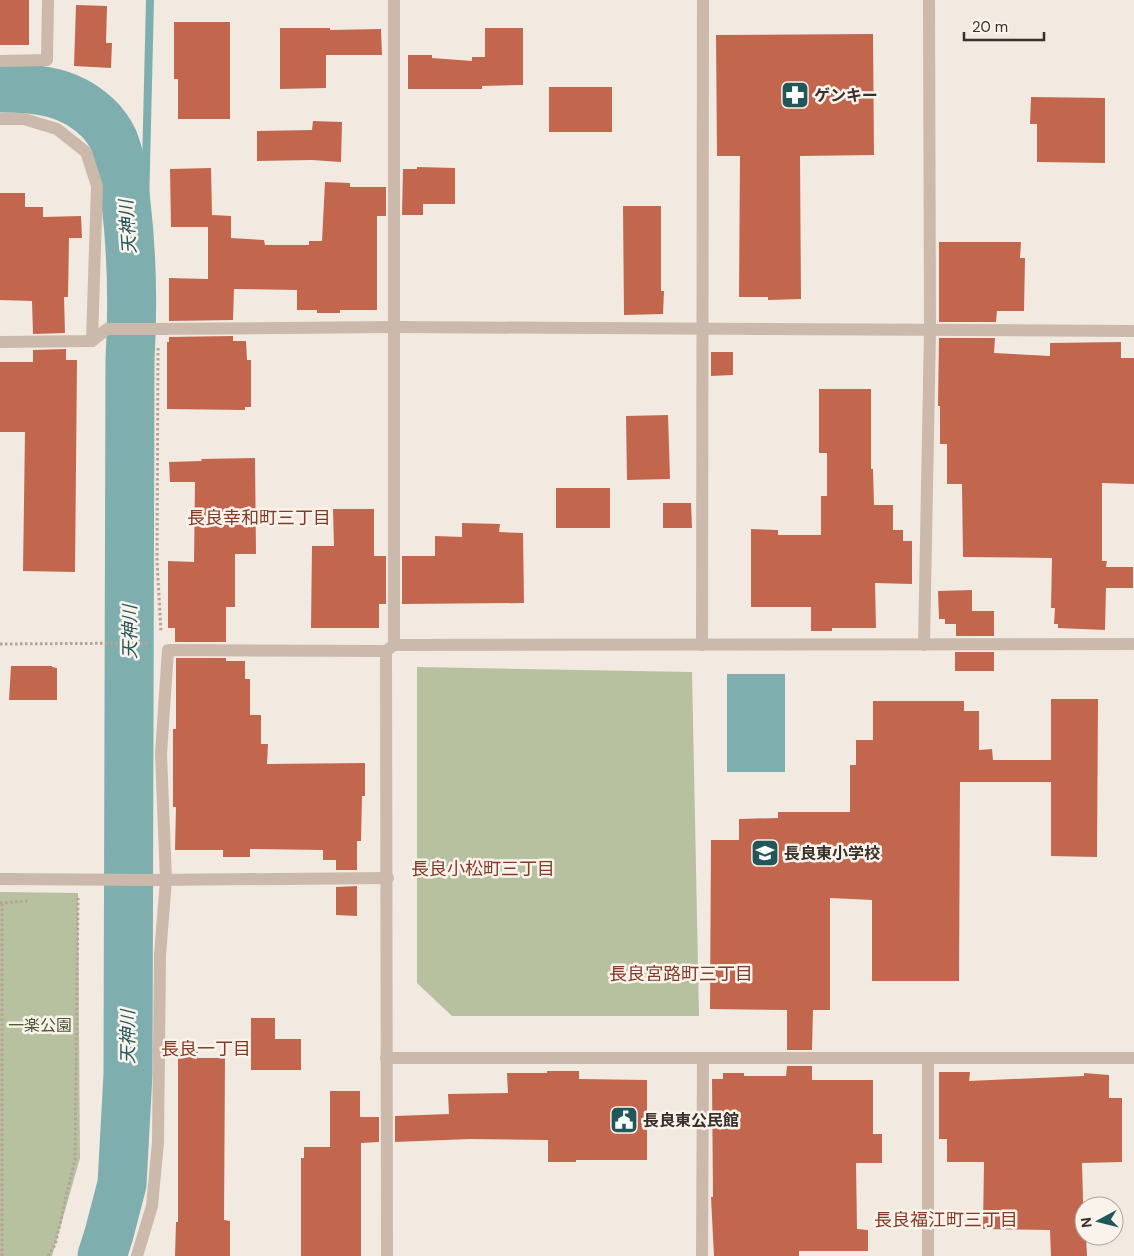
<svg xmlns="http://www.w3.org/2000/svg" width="1134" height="1256" font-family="'DM Sans','Noto Sans JP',sans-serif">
<rect width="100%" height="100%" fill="#f2e9e0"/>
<g fill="#b7c1a0">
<path d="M417 667 692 672 699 1016H452L417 983Z"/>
<path d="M0 892 78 893 80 1158 52 1256H0Z"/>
</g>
<rect fill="#7faeaf" x="727" y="674" width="58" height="98"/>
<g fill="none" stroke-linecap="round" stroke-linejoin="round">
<path stroke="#7faeaf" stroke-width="8" d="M129 225 145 207 150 0"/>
<path stroke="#7faeaf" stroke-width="49" d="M0 88C39 88 72 91 101 121 106 127 113 137 115 144 122 163 124 184 126 203 132 255 133 308 130 359L128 1074 122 1184 109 1234 102 1256"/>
</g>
<g fill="#c2674e">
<rect x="0" y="0" width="29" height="45"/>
<path d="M76 5 107 6 106 43H112L111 68 74 66Z"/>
<path d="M174 22H230V119H178V79H174Z"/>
<path d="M280 28H330V30L381 29 382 55H326V88L280 89Z"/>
<path d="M485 28H523V85L482 86V89H408V55H432V58L472 61V57H485Z"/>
<path d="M873 34 874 155 800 156 801 299 768 300V297H739L740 156H717L716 35Z"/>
<rect x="549" y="87" width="63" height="45"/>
<path d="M1031 97 1105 98V163L1037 162V124H1030Z"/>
<path d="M313 121 342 122 341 162 312 160 257 161V131L312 130Z"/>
<path d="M417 167 455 168V204H423V215H402L403 169H417Z"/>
<path d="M211 168 212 215 231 216V238L264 240 265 245H309V241H322L325 182 350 183V187H386V216H377V310H340V313H317V310H297V290L234 289 233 320 169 321V278L208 279V227H171L170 169Z"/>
<path d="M0 193H25V207H43V217L81 216 82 238H69L68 297H64L65 333 33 334 32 301 0 300Z"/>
<path d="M623 206H661V291H664L663 314 624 315Z"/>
<path d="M939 242H1021L1020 258H1025L1024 311H997L996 322H939Z"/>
<path d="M233 336V341H246L247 360H251V407H245V410L167 409V342H169V337Z"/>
<path d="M939 338H995L994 353 1050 356V343L1121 342V358H1134V484L1102 483V561H1107L1106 567H1133V588H1106L1105 630 1058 628V624H1054L1055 608H1051L1052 558 963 557 962 484H947V444H940V406H938Z"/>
<path d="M66 349V360H77L75 572 23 571 25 432H0V362H33V350Z"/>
<path d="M711 352H733V375L711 376Z"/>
<path d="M819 389H871V469H873L874 505H893V530H903V541H912V584L875 583 876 628H832V631H811V607H751V529L778 530V535H821V496H827V453H819Z"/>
<path d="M668 415 670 479 627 480 626 416Z"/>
<path d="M255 458 256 554H235V607H226V642H175V628H168V561L194 562 195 482H170L169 462 202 461 201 459Z"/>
<rect x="556" y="488" width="54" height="40"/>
<path d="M663 503H691L692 528H663Z"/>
<path d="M333 509H374V556H386V604H379V628H311L312 546H334Z"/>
<path d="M462 523 500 524 499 532 523 533 524 603 402 604V556H435V536L462 537Z"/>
<path d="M972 590V611H994V636H956V624H945V619H939L938 591Z"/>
<rect x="955" y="652" width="39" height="19"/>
<path d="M176 658H226V661H245V679H250V715H261V744H268L267 764 365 763V796H362L361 841H357V870H336V860H323V850L250 849V857H223V850H175L176 807H173V729H176Z"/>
<path d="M11 666H52V667L57 668V700H9Z"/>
<path d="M1051 699H1098L1097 857 1051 856V782H960L959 981H872V900L830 898V1010H813L812 1050H787V1010L710 1009 711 840H739V819L778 818V812H850V765H856V740H873V701H964V711H979V750L992 749 993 760H1051Z"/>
<path d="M357 886V916L336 915V887Z"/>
<path d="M251 1018H275V1039H301V1070H251Z"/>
<path d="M178 1052H198V1058H225L224 1220 230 1221V1256H175L176 1222H178Z"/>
<path d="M787 1066H812V1080H873V1134H882V1163H856L857 1229 868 1230V1251H799V1256H714L711 1197H713L712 1079H723V1073H744V1076H786Z"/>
<path d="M547 1071H579V1079L647 1080V1160H576V1162H548V1140L470 1139 395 1142V1116L449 1114 448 1094 508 1093 507 1073H547Z"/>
<path d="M939 1072H970L969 1081 1084 1076V1073L1109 1075V1098H1122V1162L1082 1163 1084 1236H1086L1087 1256H1051L1050 1230 983 1229 984 1162H947V1139H939Z"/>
<path d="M330 1091H360V1117H379V1142L361 1143V1256H301V1158H304V1147H330Z"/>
</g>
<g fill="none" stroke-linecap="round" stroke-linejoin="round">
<g stroke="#b6a396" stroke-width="3" stroke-dasharray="2.5 2.5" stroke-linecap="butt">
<path d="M158 348 157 561 161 632"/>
<path d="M0 644 149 643"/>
<path d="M0 903 29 901"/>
<path d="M2 1256V903"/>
<path d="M48 1256 55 1245 75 1159 78 898"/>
</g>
<g stroke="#cbb9ac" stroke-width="12">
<path d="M0 61 47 60 48 0"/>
<path d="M0 119H24L57 129 86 152 97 186 92 341"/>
<path d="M0 342 92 341 107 329H153L394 327 1134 331"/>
<path d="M394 645V0"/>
<path d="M702 645 703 0"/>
<path d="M924 645 930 330 929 0"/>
<path d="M386 651 387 1256"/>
<path d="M0 879 152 880 388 878"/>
<path d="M386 1058H1134"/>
<path d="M137 1256 152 1206 158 1142 160 955 166 880 161 754 168 650 386 651 394 645 1134 644"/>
<path d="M702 1256 703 1058"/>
<path d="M928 1256V1058"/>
</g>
</g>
<defs>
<symbol id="pharmacy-square" viewBox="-11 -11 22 22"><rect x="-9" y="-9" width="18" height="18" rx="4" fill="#215759" stroke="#faf3ec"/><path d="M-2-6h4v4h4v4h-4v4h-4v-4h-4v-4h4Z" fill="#fff"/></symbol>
<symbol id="school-square" viewBox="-11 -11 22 22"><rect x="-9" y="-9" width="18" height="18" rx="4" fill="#215759" stroke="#faf3ec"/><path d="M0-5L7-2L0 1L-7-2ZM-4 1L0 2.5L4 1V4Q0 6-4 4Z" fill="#fff"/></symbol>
<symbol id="civic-square" viewBox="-11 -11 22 22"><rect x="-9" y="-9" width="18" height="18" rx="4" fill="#215759" stroke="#faf3ec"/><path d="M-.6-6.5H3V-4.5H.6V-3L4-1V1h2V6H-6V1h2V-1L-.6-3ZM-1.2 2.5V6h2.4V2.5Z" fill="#fff"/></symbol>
</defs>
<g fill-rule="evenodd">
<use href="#pharmacy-square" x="779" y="79" width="32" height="32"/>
<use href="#school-square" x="749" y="837" width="32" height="32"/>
<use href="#civic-square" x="608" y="1104" width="32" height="32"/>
</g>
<g text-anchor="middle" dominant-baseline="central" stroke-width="5" stroke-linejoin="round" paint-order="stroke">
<g font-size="16" font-weight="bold" fill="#392f2b" stroke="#faf3ec" text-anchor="start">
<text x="814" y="95">ゲンキー</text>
<text x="784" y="853">長良東小学校</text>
<text x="643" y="1120">長良東公民館</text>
</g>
<g font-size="16" fill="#49562f" stroke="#faf3ec">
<text x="40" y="1025">一楽公園</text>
</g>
<g font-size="18" font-style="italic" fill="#215759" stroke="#faf3ec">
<text transform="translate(128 227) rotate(-94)">天神川</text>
<text transform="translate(130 632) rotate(-90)">天神川</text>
<text transform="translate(128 1037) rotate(-90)">天神川</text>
</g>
<g font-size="18" fill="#853a26" stroke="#faf3ec">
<text x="259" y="518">長良幸和町三丁目</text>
<text x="483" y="869">長良小松町三丁目</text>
<text x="681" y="974">長良宮路町三丁目</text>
<text x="206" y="1049">長良一丁目</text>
<text x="946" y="1220">長良福江町三丁目</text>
</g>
</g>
<g transform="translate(1099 1221) rotate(263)"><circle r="24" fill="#faf3ec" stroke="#ada59f"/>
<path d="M0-4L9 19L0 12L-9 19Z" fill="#215759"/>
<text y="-8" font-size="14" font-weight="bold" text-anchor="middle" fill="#392f2b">N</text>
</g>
<path d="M964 32v8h80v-8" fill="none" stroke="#392f2b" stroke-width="2.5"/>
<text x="972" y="32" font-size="15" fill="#392f2b" stroke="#faf3ec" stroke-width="4" paint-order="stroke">20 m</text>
</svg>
